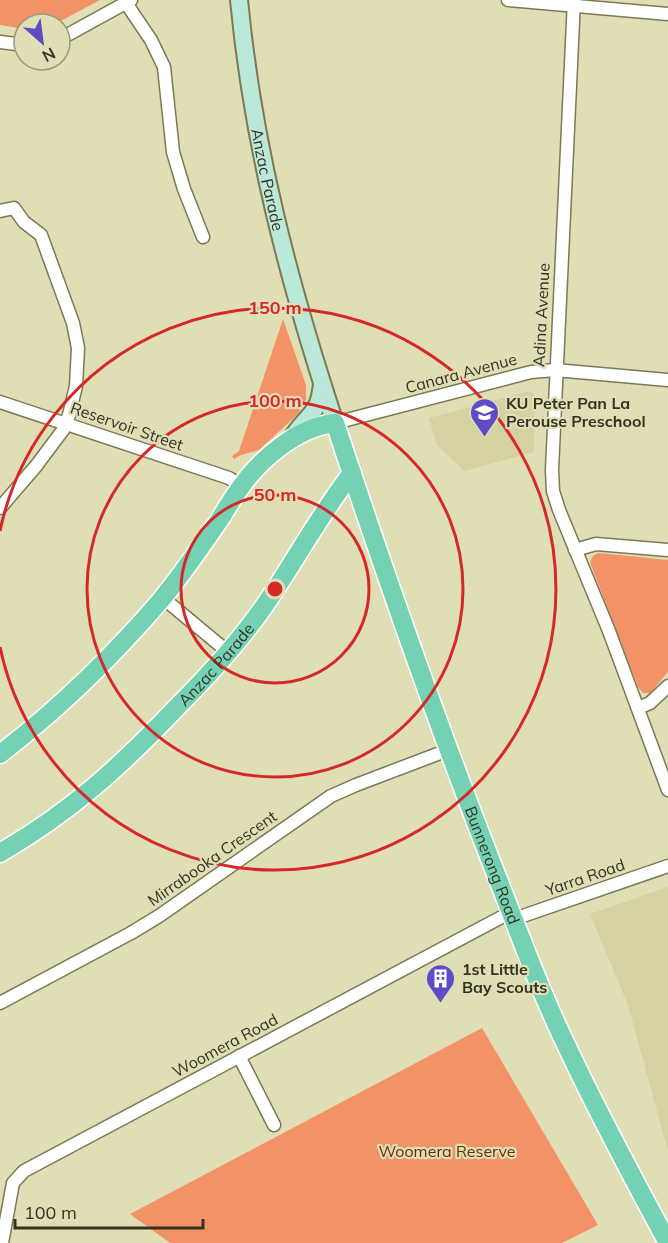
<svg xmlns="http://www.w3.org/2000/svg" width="668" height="1243" font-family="Mulish,sans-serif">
<rect width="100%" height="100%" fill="#e0deb5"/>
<g fill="#d5d1a1">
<path d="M529 391 535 395 534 452 464 471 437 445 429 418Z"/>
<path d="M668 887V1151L628 1005 590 914Z"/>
</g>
<g fill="#f49267">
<path d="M0 0H100L55 24H24V29L0 25Z"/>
<path d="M283 319 306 385V400L298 414 259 450 241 455 234 459 232 456 239 451Z"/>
<path d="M599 553 668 560V672L650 693H643L638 687 592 568C589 561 591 555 599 553Z"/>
<path d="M482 1028 598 1225 562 1243H170L130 1214Z"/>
</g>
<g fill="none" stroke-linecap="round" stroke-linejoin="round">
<defs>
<g id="street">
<path d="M508 0 668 14"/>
<path d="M574 0 552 470 553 491 559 510 609 631 668 790"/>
<path d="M126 3 151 40 164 67 173 152 184 189 203 237"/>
<path d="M60 39 131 0"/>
<path d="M0 42 24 45"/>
<path d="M0 211 14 208 24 222 41 235 73 323 78 348 76 386 69 415 63 430 36 466 0 508"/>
<path d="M0 402 229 478 241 486"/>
<path d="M335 423 531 372 555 370 668 380"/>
<path d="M575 550 596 544 668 550"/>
<path d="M163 598 228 652"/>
<path d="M638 708 650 703 668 686"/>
<path d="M514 919 668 866"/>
<path d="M0 1003 131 933 159 916 331 796 356 785 448 750"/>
<path d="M239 1056 274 1125"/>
<path d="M2 1243 13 1183 24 1171 511 912"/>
</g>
<g id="secondary">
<path id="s1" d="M239 0C253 147 289 283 335 423"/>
<path d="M292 438C299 425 309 419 316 407 320 401 321 392 322 384"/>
</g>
<g id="primary">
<path id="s2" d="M0 754C60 708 112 657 161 600 181 576 200 548 218 522 225 511 232 499 240 488 261 458 298 427 335 423 384 571 435 718 492 864 517 927 540 992 570 1053 600 1117 634 1180 668 1243"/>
<path id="s3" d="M0 853C72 811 121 766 178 706 211 673 243 638 269 599 297 557 321 513 352 473"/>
</g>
</defs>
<use href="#street" stroke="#7c7954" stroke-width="15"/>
<use href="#secondary" stroke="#7c7954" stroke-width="20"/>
<use href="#primary" stroke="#fff" stroke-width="21"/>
<use href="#street" stroke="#fff" stroke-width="12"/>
<use href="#secondary" stroke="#bae8d9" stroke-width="16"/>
<use href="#primary" stroke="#75d1b3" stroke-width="18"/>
</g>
<g fill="none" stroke="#d62828" stroke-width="3">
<circle cx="275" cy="589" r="94"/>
<circle cx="275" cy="589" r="188"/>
<path d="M0 531A281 281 0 1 1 0 647"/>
</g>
<defs>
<symbol id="school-pin" viewBox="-11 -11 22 30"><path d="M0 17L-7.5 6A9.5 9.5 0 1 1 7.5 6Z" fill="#5d4cc5" stroke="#e0deb5"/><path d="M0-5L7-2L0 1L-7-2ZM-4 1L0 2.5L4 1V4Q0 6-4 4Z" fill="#fff"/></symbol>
<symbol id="building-pin" viewBox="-11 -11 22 30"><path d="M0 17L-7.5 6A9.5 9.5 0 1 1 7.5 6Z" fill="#5d4cc5" stroke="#e0deb5"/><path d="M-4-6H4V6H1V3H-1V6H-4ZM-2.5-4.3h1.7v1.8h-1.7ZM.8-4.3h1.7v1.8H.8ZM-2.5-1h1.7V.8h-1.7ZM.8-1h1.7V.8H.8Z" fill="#fff"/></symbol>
</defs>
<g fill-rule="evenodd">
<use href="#school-pin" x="468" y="396" width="33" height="45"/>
<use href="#building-pin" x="424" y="962" width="33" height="45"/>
</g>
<g text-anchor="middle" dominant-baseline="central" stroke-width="4.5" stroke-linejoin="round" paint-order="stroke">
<g font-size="16" fill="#343323" stroke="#e0deb5">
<text stroke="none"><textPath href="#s1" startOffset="182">Anzac Parade</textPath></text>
<text transform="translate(541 315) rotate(-87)">Adina Avenue</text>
<text transform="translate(461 373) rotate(-15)">Canara Avenue</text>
<text transform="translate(127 426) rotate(19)">Reservoir Street</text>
<text stroke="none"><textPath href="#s3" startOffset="288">Anzac Parade</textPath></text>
<text transform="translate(212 858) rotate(-35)">Mirrabooka Crescent</text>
<text stroke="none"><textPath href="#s2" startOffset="948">Bunnerong Road</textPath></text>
<text transform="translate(585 877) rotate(-19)">Yarra Road</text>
<text transform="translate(225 1045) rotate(-28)">Woomera Road</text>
</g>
<g font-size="16" font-weight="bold" fill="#343323" stroke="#e0deb5" text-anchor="start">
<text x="506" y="403">KU Peter Pan La<tspan x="506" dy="18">Perouse Preschool</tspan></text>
<text x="462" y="969">1st Little<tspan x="462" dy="18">Bay Scouts</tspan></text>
</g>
<g font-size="16" fill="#6a2b0a" stroke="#e0deb5">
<text x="447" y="1151">Woomera Reserve</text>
</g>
</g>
<circle cx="275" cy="589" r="9" fill="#d62828" stroke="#e0deb5" stroke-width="3"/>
<g font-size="18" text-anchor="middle" font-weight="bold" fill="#d62828" stroke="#e0deb5" stroke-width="4.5" stroke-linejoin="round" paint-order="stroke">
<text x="275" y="314">150 m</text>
<text x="275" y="407">100 m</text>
<text x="275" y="501">50 m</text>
</g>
<g transform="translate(42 42) rotate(152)"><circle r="28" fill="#e0deb5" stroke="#9b9a7b" stroke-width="1.5"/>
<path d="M0-4.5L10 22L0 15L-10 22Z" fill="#5d4cc5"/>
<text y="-9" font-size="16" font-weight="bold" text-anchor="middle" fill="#343323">N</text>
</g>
<path d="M15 1219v9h188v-9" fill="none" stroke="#343323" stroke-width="3"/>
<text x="24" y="1219" font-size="18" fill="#343323" stroke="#e0deb5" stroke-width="4.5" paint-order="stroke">100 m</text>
</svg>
